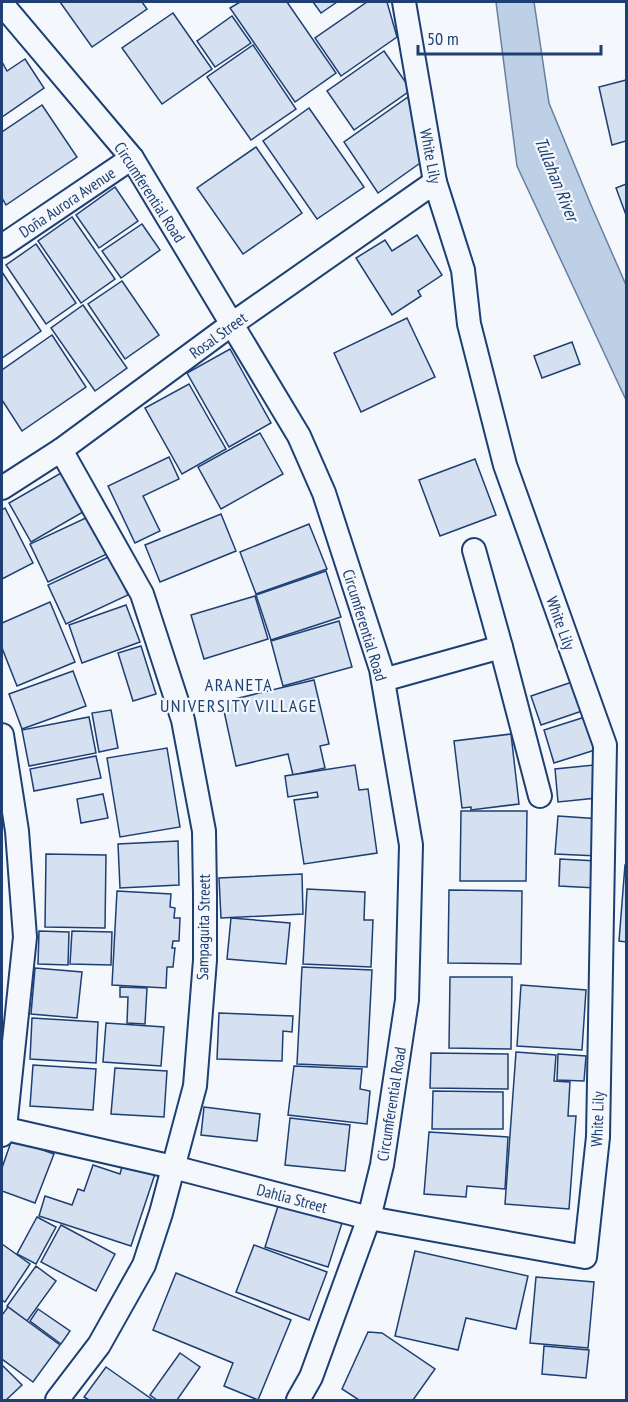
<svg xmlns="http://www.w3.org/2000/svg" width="628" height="1402" font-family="'PT Sans Narrow',sans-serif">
<rect width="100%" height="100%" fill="#f4f7fb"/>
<path fill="#bed0e5" stroke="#687fa3" stroke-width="1.5" d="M496 2H534L549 103 591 205 626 285V400L517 166Z"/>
<g fill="#d5e0f0" stroke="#1d3f73" stroke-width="1.5">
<path d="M60 2H142L147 9 92 47Z"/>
<path d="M240 2H287L336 73 295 102 230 8Z"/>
<path d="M313 2H337L321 13Z"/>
<path d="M367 2H387L397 37 341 76 315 38Z"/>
<path d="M173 13 212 69 162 104 122 48Z"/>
<path d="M232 16 251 43 215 67 197 41Z"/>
<path d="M253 45 296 109 251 140 207 77Z"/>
<path d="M384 51 411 90 354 130 327 91Z"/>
<path d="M25 59 44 88 2 117V62L7 71Z"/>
<path d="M626 80V141L612 145 599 87Z"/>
<path d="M408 97 423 161 378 193 344 142Z"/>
<path d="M42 105 77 157 6 205 2 198V132Z"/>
<path d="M309 108 364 187 317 219 263 141Z"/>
<path d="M256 147 302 213 243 254 197 188Z"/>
<path d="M626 184V215L616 188Z"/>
<path d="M115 187 138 221 99 248 76 215Z"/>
<path d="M72 217 115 279 81 303 38 241Z"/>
<path d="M142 224 160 250 121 278 102 251Z"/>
<path d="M417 235 442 275 418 291 421 296 392 315 356 258 385 240 392 251Z"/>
<path d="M36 244 76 303 46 324 6 265Z"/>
<path d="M2 272 41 331 2 358Z"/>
<path d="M122 281 159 335 125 359 88 304Z"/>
<path d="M83 305 127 368 95 391 51 328Z"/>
<path d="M407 318 435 377 361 412 334 353Z"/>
<path d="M52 335 86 387 22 431 2 400V370Z"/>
<path d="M572 342 580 364 542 378 534 356Z"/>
<path d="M230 349 271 423 229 447 187 373Z"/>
<path d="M189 384 226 449 182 474 145 408Z"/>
<path d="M260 433 283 474 221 509 198 467Z"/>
<path d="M169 457 179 479 143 496 160 531 135 543 108 486Z"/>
<path d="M475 459 496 515 440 536 419 480Z"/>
<path d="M61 473 83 512 31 542 9 503Z"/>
<path d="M5 508 33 563 2 579V510Z"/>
<path d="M221 514 236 551 160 582 145 545Z"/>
<path d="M90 516 107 554 48 582 30 544Z"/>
<path d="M309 524 327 569 256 594 240 552Z"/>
<path d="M110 556 128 595 66 624 48 585Z"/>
<path d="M326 571 341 617 271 640 256 595Z"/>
<path d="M255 596 268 639 204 659 191 615Z"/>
<path d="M50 602 75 662 17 686 2 648V623Z"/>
<path d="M126 605 140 642 82 663 69 625Z"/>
<path d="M339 621 352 667 283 686 271 641Z"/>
<path d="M141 646 156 694 133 701 118 653Z"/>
<path d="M73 671 86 706 22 729 9 694Z"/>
<path d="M314 680 329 744 320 746 325 768 293 775 288 754 236 766 222 702Z"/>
<path d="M575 681 585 710 541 725 531 696Z"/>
<path d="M111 710 118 748 99 752 92 713Z"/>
<path d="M89 717 96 753 29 766 22 730Z"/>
<path d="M585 717 595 750 554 763 544 730Z"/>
<path d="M511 734 519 804 471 810V807L462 808 454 741Z"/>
<path d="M167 748 180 827 120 837 107 758Z"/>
<path d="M96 756 101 778 34 791 30 769Z"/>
<path d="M355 765 359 790 368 789 377 853 304 864 294 800 318 797 317 792 288 797 285 776Z"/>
<path d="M594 765 597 798 558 802 555 769Z"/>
<path d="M103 794 108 818 81 823 77 799Z"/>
<path d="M461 811H527L526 881H460Z"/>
<path d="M558 816 601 819 598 856 555 854Z"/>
<path d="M178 841 179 885 120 888 118 844Z"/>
<path d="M46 854 106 855 105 928 45 927Z"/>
<path d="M560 859 597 861 596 888 559 886Z"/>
<path d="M625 865H626V942L619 941Z"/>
<path d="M302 874 303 914 221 918 219 878Z"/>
<path d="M307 889 365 892 364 920H373L371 967 303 964Z"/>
<path d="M449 890 522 891 521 964 448 963Z"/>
<path d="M117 891 171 894 170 907 175 908 174 918H180L179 941H173L172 948H175L173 967H167L166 988 112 985Z"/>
<path d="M231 918 290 923 286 964 227 959Z"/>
<path d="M39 931 69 932 68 965 38 964Z"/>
<path d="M72 931 112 932 111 965 70 964Z"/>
<path d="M302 967 372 970 367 1067 297 1064Z"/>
<path d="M35 968 82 972 77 1018 31 1014Z"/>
<path d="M450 977H512L511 1049 449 1048Z"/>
<path d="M521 985 586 990 582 1050 517 1046Z"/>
<path d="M120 987 147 988 145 1024 127 1023 128 997H120Z"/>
<path d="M219 1013 293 1016 292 1032 283 1031 282 1061 217 1059Z"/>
<path d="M32 1018 98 1022 96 1063 30 1059Z"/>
<path d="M106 1023 164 1027 161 1066 103 1062Z"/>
<path d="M516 1052 556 1055 554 1081 570 1082 568 1116H576L569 1209 505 1204Z"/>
<path d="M431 1053 508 1054V1089L430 1088Z"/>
<path d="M558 1054 586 1056 584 1081 557 1080Z"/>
<path d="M33 1065 96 1069 93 1110 30 1106Z"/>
<path d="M294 1066 362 1069 360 1089 370 1091 367 1124 288 1115Z"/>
<path d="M115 1068 167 1071 164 1117 111 1114Z"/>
<path d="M433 1091 503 1092V1129H432Z"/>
<path d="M204 1107 260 1114 257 1141 201 1135Z"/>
<path d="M290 1118 350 1125 345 1171 285 1165Z"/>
<path d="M429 1132 508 1137 505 1189 467 1186 466 1197 424 1194Z"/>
<path d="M12 1139 54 1154 35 1203 2 1191V1168Z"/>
<path d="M123 1163 155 1174 131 1246 39 1216 45 1196 72 1205 78 1189 84 1191 93 1165 120 1174Z"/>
<path d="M279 1203 342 1223 328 1267 265 1247Z"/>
<path d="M37 1217 56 1227 36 1264 17 1254Z"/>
<path d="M61 1225 115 1254 96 1291 41 1262Z"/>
<path d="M2 1244 30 1264 5 1302 2 1300Z"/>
<path d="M254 1245 327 1272 309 1320 236 1292Z"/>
<path d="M415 1251 528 1276 516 1329 466 1318 458 1350 395 1336Z"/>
<path d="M36 1266 56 1281 27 1321 7 1306Z"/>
<path d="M176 1273 291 1320 258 1400 224 1386 233 1363 153 1330Z"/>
<path d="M536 1277 594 1282 588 1348 530 1343Z"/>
<path d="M8 1307 60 1345 33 1382 2 1359V1315Z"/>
<path d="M38 1309 70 1331 61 1344 30 1321Z"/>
<path d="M368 1332 382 1333 435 1369 413 1400H359L342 1389Z"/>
<path d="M544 1346 589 1350 586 1378 542 1374Z"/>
<path d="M180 1353 200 1367 177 1400H157L150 1395Z"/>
<path d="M2 1365 22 1385 6 1400H2Z"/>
<path d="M106 1367 153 1400H89L84 1397Z"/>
</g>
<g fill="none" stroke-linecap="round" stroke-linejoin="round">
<defs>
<g id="minor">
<path d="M2 4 132 158 299 436 324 493 381 669 411 845 407 1000 382 1165 369 1218 311 1377 298 1400"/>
<path d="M2 246 132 158"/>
<path d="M2 488 61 450 232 324 435 182"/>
<path d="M474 550 501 647"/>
<path d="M383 680 501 647 540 796"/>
<path d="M2 735 17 831 25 937 5 1128 2 1135"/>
<path d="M2 1128 173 1167 369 1218 585 1257 598 1137 605 745 505 465 469 324 463 270 435 182 404 2"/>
<path d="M57 1400 99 1345 144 1265 161 1213 195 1086 205 960V894L204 831 183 720 142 594 61 450"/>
</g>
</defs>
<use href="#minor" stroke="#1d3f73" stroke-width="26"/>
<use href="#minor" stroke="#f4f7fb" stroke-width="22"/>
</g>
<g text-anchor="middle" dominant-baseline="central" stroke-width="4.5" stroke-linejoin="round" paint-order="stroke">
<g font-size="16" fill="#1d3f73" stroke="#f4f7fb">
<text transform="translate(431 156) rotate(79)">White Lily</text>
<text transform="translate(150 192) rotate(57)">Circumferential Road</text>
<text transform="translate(67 202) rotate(-34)">Doña Aurora Avenue</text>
<text transform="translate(218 335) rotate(-36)">Rosal Street</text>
<text transform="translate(561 623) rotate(70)">White Lily</text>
<text transform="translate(365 625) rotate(73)">Circumferential Road</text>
<text transform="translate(203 927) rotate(-89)">Sampaguita Streett</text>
<text transform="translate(391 1104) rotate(-81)">Circumferential Road</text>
<text transform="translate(597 1119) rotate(-88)">White Lily</text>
<text transform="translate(292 1198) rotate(15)">Dahlia Street</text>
</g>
<g font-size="18" font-style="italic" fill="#1d3f73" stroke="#f4f7fb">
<text transform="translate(557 179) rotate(68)">Tullahan River</text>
</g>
<g font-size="18" letter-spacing="1.5" fill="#1d3f73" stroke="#f4f7fb">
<text x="239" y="684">ARANETA<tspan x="239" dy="21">UNIVERSITY VILLAGE</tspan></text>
</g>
</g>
<rect width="628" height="1402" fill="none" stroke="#1d3f73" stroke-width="6"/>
<path d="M418 45v9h183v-9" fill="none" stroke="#1d3f73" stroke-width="3"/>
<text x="427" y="45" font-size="18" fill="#1d3f73" stroke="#f4f7fb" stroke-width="4.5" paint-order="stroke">50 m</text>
</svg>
